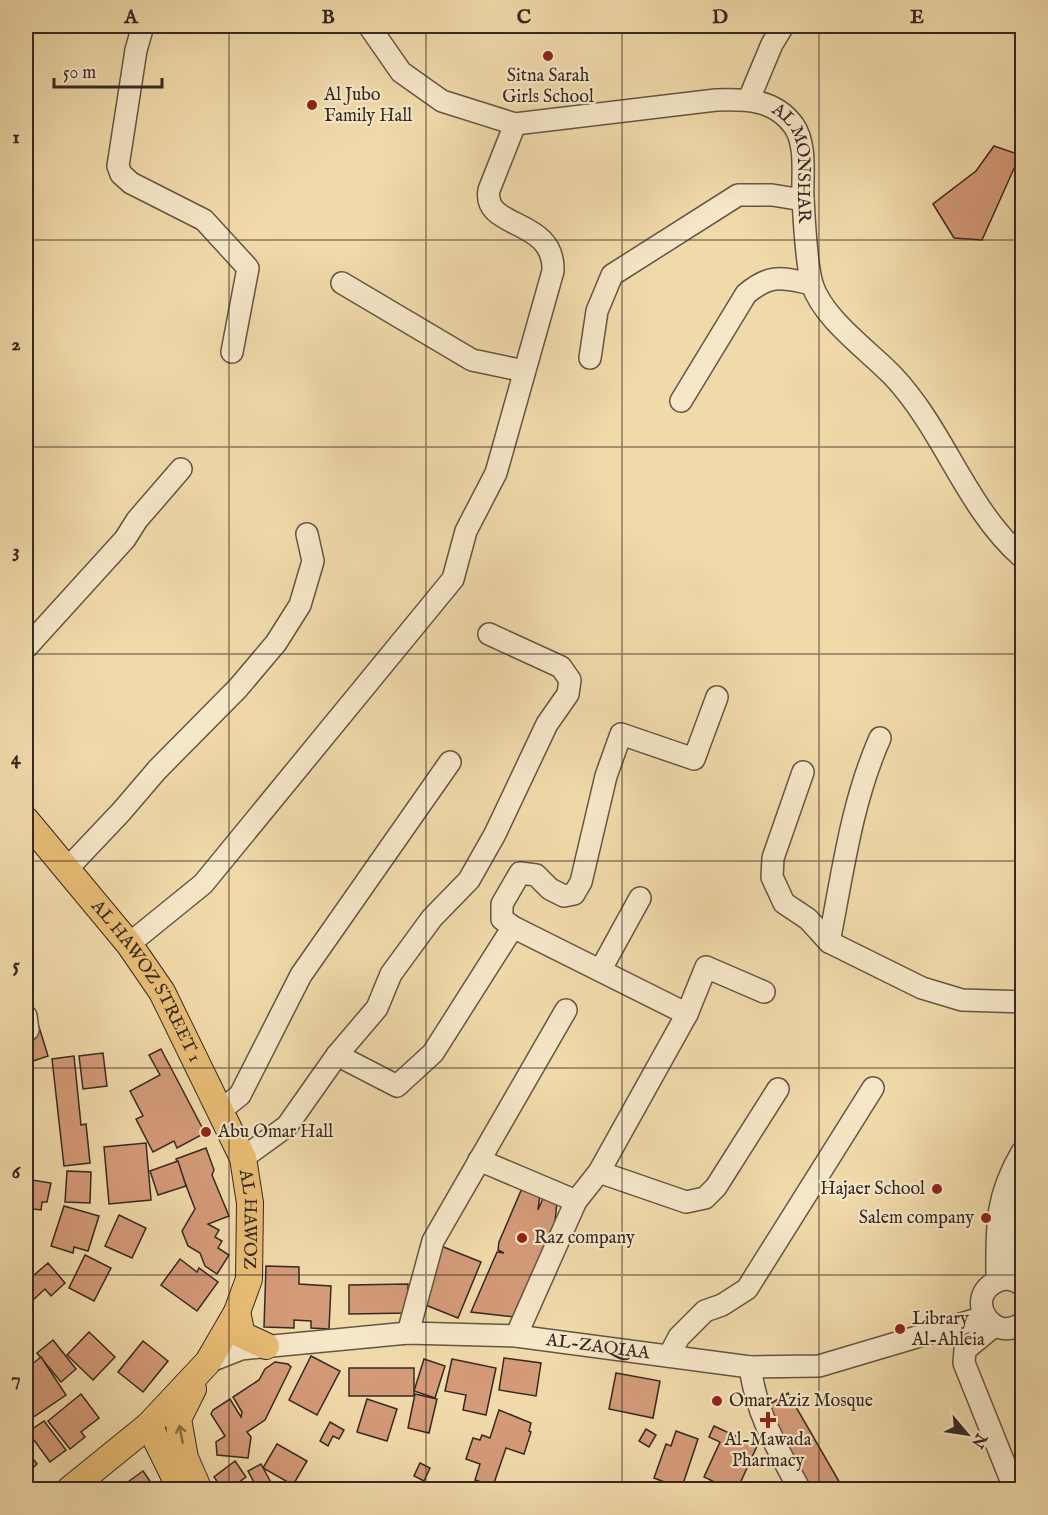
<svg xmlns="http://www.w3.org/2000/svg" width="1048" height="1515" font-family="'IM FELL English',serif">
<rect width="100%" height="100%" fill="#f1daaa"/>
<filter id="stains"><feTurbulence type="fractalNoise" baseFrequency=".00333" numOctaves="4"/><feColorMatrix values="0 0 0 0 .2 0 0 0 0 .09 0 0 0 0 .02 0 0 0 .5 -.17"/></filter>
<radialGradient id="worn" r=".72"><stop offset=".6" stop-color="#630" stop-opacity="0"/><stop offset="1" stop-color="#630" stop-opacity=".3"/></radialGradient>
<g fill="#d59b79" stroke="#352923" stroke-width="1.5">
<path d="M994 146 1020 155 982 240 954 238 933 204 976 171Z"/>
<path d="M39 1027 48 1056 33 1061 26 1031Z"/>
<path d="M161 1049 205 1133 177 1148 174 1141 153 1152 136 1119 143 1116 130 1091 160 1075 149 1055Z"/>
<path d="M103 1053 107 1086 83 1089 79 1056Z"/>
<path d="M74 1056 81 1125 86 1124 90 1163 64 1166 52 1059Z"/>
<path d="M146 1143 151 1200 109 1204 104 1147Z"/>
<path d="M206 1148 214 1170 212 1175 229 1216 208 1224 219 1230 215 1237 222 1241 218 1248 229 1255 217 1274 205 1266 200 1253 188 1246 182 1231 195 1209 176 1159Z"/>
<path d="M178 1161 186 1186 158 1195 150 1171Z"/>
<path d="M67 1171 91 1172 90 1203 65 1202Z"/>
<path d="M26 1179 51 1183 47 1202H42L41 1210 26 1208Z"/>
<path d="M523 1186 540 1193 538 1210 544 1196 557 1200 555 1223 515 1317 471 1312 497 1252 504 1253 498 1250 499 1242Z"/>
<path d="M64 1206 99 1216 88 1251 74 1247 73 1253 51 1246Z"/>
<path d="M119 1215 146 1228 132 1258 105 1246Z"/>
<path d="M441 1246 481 1262 458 1318 418 1302Z"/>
<path d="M85 1255 111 1268 94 1301 69 1288Z"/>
<path d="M180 1259 197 1272 199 1268 218 1282 197 1311 161 1285Z"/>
<path d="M48 1263 65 1283 51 1296 45 1289 32 1301 26 1293V1282Z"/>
<path d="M266 1266 299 1267V1284L331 1286 329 1329 311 1328V1321L294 1320V1328L264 1327Z"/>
<path d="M408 1284V1313L349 1314V1285Z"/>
<path d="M89 1332 115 1357 93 1380 67 1355Z"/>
<path d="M53 1340 76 1369 61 1382 37 1353Z"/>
<path d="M143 1341 168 1361 143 1392 118 1372Z"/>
<path d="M311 1356 340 1371 317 1415 289 1400Z"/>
<path d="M41 1357 66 1395 26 1422V1369Z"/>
<path d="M504 1358 541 1363 536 1396 499 1390Z"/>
<path d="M424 1359 445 1366 435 1398 414 1391Z"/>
<path d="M452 1359 496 1368 486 1415 463 1410 466 1395 445 1391Z"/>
<path d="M275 1362 288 1364 291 1367 265 1420 247 1432 251 1437 248 1458 217 1455 216 1442 225 1436 211 1414 213 1410 230 1399 241 1417 242 1412 233 1397 259 1380 265 1369Z"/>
<rect x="349" y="1368" width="65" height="28"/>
<path d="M616 1373 660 1381 653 1418 609 1409Z"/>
<path d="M788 1393 844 1490H810L763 1408Z"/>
<path d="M81 1394 99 1418 81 1432 85 1437 70 1449 48 1421Z"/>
<path d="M415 1394 437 1399 429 1433 408 1428Z"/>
<path d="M367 1399 397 1409 387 1441 357 1432Z"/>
<path d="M499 1410 531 1423 529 1431 531 1432 524 1454 506 1448 493 1486 475 1480 480 1464 466 1459 473 1438 480 1440 482 1435 490 1438Z"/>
<path d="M44 1421 66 1450 50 1462 28 1432Z"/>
<path d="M330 1422 344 1430 339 1439 333 1436 328 1446 320 1441Z"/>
<path d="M714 1426 757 1446 737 1490H731L704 1477 720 1442 709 1437Z"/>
<path d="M646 1429 656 1435 649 1447 639 1441Z"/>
<path d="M676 1431 698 1439 681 1490H669L665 1488 667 1483 654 1478 666 1444 671 1446Z"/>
<path d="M277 1444 307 1461 293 1485 263 1468Z"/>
<path d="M26 1450 37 1464 26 1474Z"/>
<path d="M235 1461 246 1477 228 1490H223L214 1477Z"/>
<path d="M420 1463 430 1468 424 1481 414 1476Z"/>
<path d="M261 1464 274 1488 272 1490H258L248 1471Z"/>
<path d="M143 1471 156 1490H117Z"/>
</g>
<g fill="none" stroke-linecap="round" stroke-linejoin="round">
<defs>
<g id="minor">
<path d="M143 26 136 50 118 166 121 174 131 183 204 220 248 268 232 352"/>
<path id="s1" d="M369 26 401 72 442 101 515 124 716 100C746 99 775 99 794 126 807 145 802 176 803 198 804 218 807 266 812 284 823 319 868 350 893 376 944 430 966 508 1022 557"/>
<path d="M749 99 772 44 783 26"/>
<path d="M342 283 472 360 524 371"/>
<path d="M590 358 597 311 612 275 738 195H772L803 200"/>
<path d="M681 401 746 294C771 273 782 278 812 284"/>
<path d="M26 648 125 539 137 520 181 469"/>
<path d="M803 772 773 858 772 877 784 903 808 919 829 942 922 988 962 1000 1022 1002"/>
<path d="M68 868 121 812 157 770 238 688 276 643 300 605 313 561 307 534"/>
<path d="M829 942C843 872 851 804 880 738"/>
<path d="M129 944 203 884 453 579 466 531 496 473 553 271C555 217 482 230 489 190L515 124"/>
<path d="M601 969 640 898"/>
<path d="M687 1014 513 927 502 919V904L520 873 536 875 550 889 564 896 574 894 581 882 606 776 621 734 694 759 717 697"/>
<path d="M26 1016 28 1030"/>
<path d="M337 1055 397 1086 433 1053 513 927"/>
<path d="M220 1111 240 1095 301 975 450 762"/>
<path d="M243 1158 287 1126 337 1055 377 1008 391 974 432 918 469 880 495 834 547 724 568 694 570 680 561 667 489 634"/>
<path d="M479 1160 576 1201"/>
<path d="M599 1172 686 1202 705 1198 716 1187 778 1089"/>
<path d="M997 1281C997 1228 994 1200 1022 1152"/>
<path d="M1017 1281C1012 1244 1008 1219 1022 1183"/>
<path d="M1022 1285C1014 1279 1005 1277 996 1282 963 1298 993 1345 1022 1323"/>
<path d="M994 1326 965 1350 964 1363 1015 1490"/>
<path d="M408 1333 433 1241 566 1010"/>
<path d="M516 1336 576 1201 599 1172 687 1014 706 967 764 992"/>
<path d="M669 1356 679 1337 705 1311 722 1305 747 1289 873 1088"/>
<path id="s2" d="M208 1362 241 1349 408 1333 516 1336 750 1367 819 1366 984 1317"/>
<path d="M750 1367C757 1416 776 1446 800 1490"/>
</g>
<g id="major">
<path id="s3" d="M26 820 129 944 162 992 243 1158 250 1203 249 1279 237 1312 208 1362 149 1425 69 1490"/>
<path d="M237 1312 242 1335 266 1346"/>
<path d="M193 1389 178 1419 185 1458 199 1490"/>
<path d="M149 1425 181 1490"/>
</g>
</defs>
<use href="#minor" stroke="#645545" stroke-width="24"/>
<use href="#major" stroke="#352923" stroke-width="28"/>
<use href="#minor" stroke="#f6e7c8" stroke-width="21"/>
<use href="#major" stroke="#e8bd75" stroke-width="26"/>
</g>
<defs><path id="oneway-shaft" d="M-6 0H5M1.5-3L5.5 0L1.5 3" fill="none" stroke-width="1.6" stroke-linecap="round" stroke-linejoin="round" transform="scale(1.5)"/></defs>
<use stroke="#866c48" href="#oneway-shaft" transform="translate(181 1434) rotate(-101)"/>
<path fill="none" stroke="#352923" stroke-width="1.5" stroke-opacity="0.55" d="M229 26V1490M426 26V1490M622 26V1490M819 26V1490M26 240H1022M26 447H1022M26 654H1022M26 861H1022M26 1068H1022M26 1275H1022"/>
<g fill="#8f2418" stroke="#f6e7c8" stroke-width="2">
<circle cx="548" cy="56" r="6"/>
<circle cx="312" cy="105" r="6"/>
<circle cx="206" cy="1132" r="6"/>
<circle cx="937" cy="1189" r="6"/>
<circle cx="986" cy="1218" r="6"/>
<circle cx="522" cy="1238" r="6"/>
<circle cx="900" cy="1329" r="6"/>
<circle cx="717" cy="1401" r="6"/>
<path d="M765 1411h6v6h6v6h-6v6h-6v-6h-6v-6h6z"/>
</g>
<g text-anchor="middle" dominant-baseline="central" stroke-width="4.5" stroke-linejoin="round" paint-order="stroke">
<g font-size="18" fill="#352923" stroke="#f6e7c8" text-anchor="start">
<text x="548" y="76" text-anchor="middle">Sitna Sarah<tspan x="548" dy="21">Girls School</tspan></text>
<text x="324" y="95">Al Jubo<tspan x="324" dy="21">Family Hall</tspan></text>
<text x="218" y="1132">Abu Omar Hall</text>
<text x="925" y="1189" text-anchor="end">Hajaer School</text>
<text x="974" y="1218" text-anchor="end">Salem company</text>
<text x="534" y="1238">Raz company</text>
<text x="912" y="1319">Library<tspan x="912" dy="21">Al-Ahleia</tspan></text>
<text x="729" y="1401">Omar Aziz Mosque</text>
<text x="768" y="1440" text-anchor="middle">Al-Mawada<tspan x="768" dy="21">Pharmacy</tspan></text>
</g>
<g font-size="18" fill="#352923" stroke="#f6e7c8">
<text stroke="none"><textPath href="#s1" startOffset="507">AL MONSHAR</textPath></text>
<text stroke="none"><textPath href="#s3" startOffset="202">AL HAWOZ STREET 1</textPath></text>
<text stroke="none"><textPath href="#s3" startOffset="466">AL HAWOZ</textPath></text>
<text stroke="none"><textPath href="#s2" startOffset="394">AL-ZAQIAA</textPath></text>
</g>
</g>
<rect width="1048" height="1515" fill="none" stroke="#f1daaa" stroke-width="66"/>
<g transform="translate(967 1434) rotate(119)" stroke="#f6e7c8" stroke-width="4.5" paint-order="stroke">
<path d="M0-4.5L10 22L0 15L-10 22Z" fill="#352923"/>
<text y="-9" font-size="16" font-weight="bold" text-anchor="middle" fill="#352923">N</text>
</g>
<path d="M54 78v9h108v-9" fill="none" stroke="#352923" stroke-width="3"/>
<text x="63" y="78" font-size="18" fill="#352923" stroke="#f6e7c8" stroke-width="4.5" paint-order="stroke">50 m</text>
<rect x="33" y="33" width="982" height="1449" fill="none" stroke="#352923" stroke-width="2"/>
<g font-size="20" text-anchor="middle" font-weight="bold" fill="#352923">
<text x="131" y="23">A</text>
<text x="328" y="23">B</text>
<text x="524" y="23">C</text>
<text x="720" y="23">D</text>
<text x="917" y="23">E</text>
<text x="16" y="143">1</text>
<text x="16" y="350">2</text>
<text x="16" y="557">3</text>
<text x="16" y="764">4</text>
<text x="16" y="971">5</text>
<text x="16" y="1178">6</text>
<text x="16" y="1385">7</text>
</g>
<rect width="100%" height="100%" filter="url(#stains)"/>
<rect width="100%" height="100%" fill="url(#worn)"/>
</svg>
